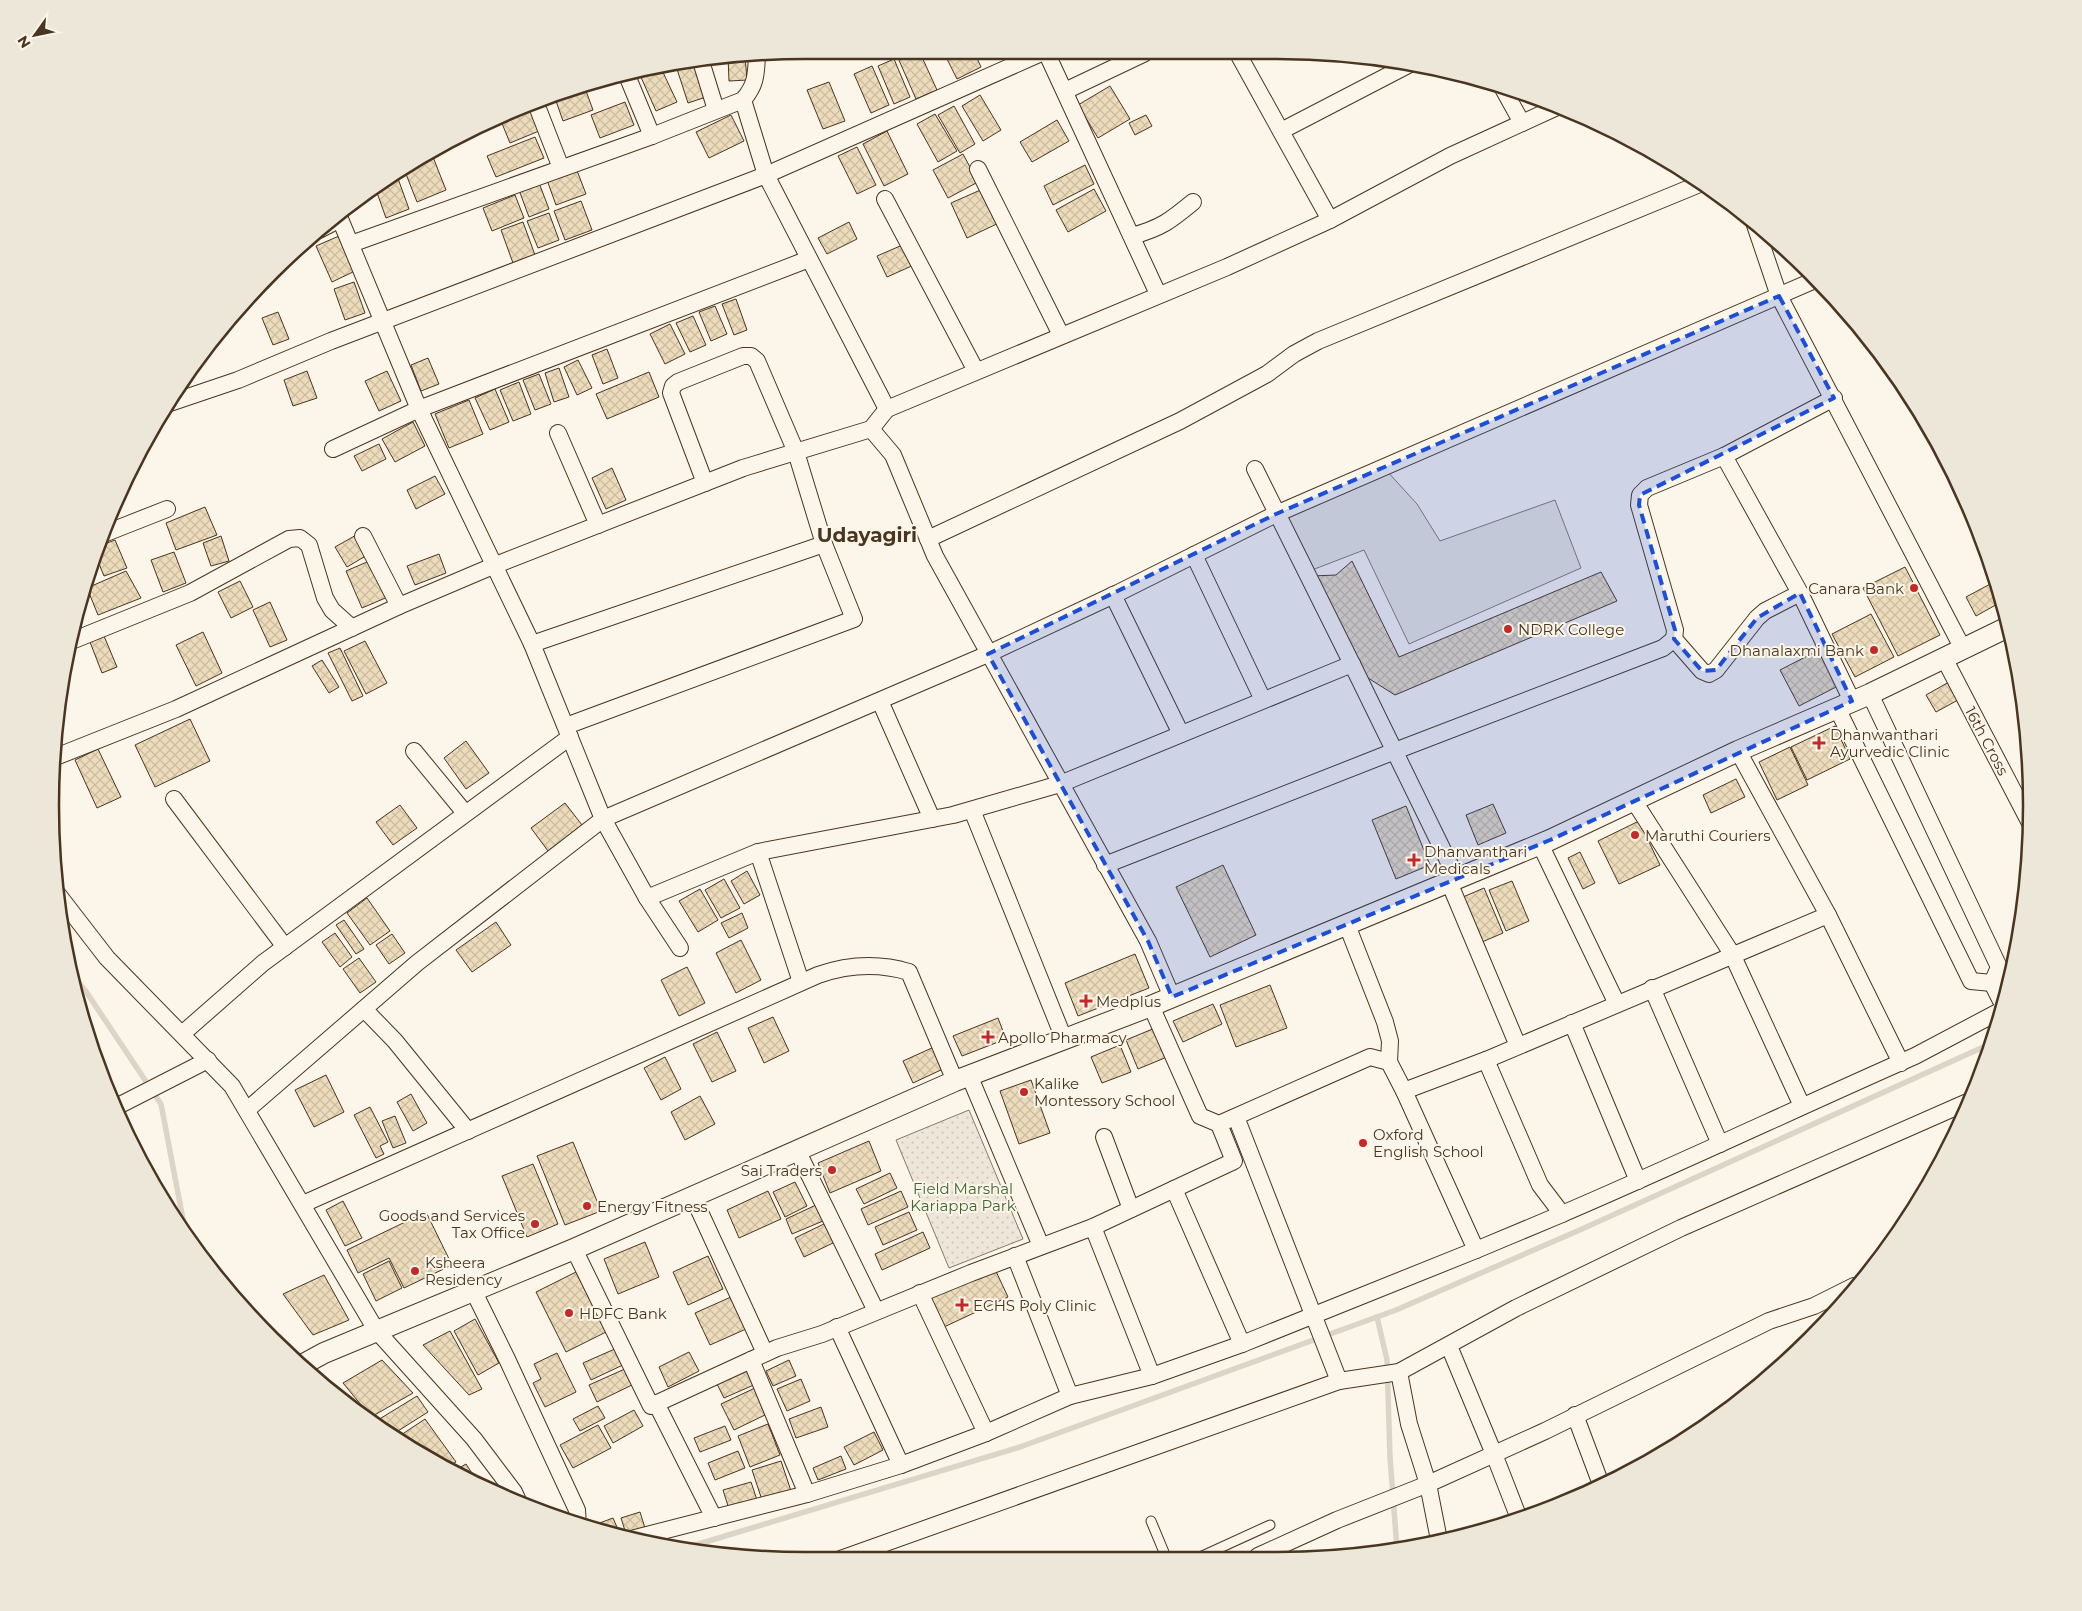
<svg xmlns="http://www.w3.org/2000/svg" width="2082" height="1611" font-family="Montserrat,sans-serif">
<defs>
<pattern id="grass-dots" width="8" height="8" patternUnits="userSpaceOnUse" patternTransform="scale(1.25)"><rect width="8" height="8" fill="#ede6d9"/><path d="M2 2h.1M6 6h.1" fill="none" stroke="#cdc6ba" stroke-width="1.8" stroke-linecap="round"/></pattern>
<pattern id="building-cross-hatch" width="8" height="8" patternUnits="userSpaceOnUse" patternTransform="scale(1.25)"><rect width="8" height="8" fill="#ecdcbc"/><path d="M0 0l8 8M0 8l8-8" fill="none" stroke="#ccbda1"/></pattern>
</defs>
<rect width="100%" height="100%" fill="#fbf6e9"/>
<path fill="url(#grass-dots)" stroke="#887966" d="M969 1110 1023 1239 949 1268 896 1140Z"/>
<path fill="#ede6d9" stroke="#887966" d="M1386 470 1417 504 1440 541 1555 500 1581 568 1409 644 1364 550 1312 570 1286 518Z"/>
<g fill="none" stroke-linecap="round" stroke-linejoin="round">
<g stroke="#dcd4c6" stroke-width="5.5">
<path d="M70 973 85 990 161 1104 186 1235"/>
<path d="M1377 1317 1387 1360 1390 1457 1397 1549"/>
<path d="M682 1549 1020 1447 1396 1310 1582 1229 1990 1044"/>
</g>
</g>
<g fill="url(#building-cross-hatch)" stroke="#4a3520">
<path d="M975 54 981 67 957 79 945 55Z"/>
<path d="M904 55H921L937 90 916 99 898 58Z"/>
<path d="M728 56H745L747 80 729 81Z"/>
<path d="M697 58 709 96 688 103 675 63Z"/>
<path d="M894 59 910 97 894 104 878 66Z"/>
<path d="M660 66 677 102 656 111 640 75Z"/>
<path d="M872 66 889 105 871 113 854 74Z"/>
<path d="M829 82 845 121 823 129 807 90Z"/>
<path d="M1110 86 1130 119 1098 138 1078 105Z"/>
<path d="M586 91 593 110 563 121 556 101Z"/>
<path d="M980 95 1001 130 983 141 962 106Z"/>
<path d="M625 102 634 125 600 138 591 115Z"/>
<path d="M954 106 975 144 960 153 938 115Z"/>
<path d="M531 110 539 131 510 143 501 121Z"/>
<path d="M935 114 957 151 938 162 917 124Z"/>
<path d="M731 115 744 141 709 158 696 132Z"/>
<path d="M1146 115 1152 126 1135 135 1129 123Z"/>
<path d="M1057 120 1069 141 1032 162 1020 142Z"/>
<path d="M887 131 908 174 884 186 863 144Z"/>
<path d="M535 137 544 158 496 177 487 156Z"/>
<path d="M857 147 876 185 857 194 838 156Z"/>
<path d="M963 154 978 182 948 198 933 170Z"/>
<path d="M433 157 446 190 417 202 404 169Z"/>
<path d="M1085 165 1094 184 1053 205 1044 186Z"/>
<path d="M576 168 586 194 556 205 547 180Z"/>
<path d="M396 173 409 209 386 218 375 187Z"/>
<path d="M539 183 549 209 529 217 519 190Z"/>
<path d="M985 188 1001 222 967 238 951 203Z"/>
<path d="M1094 189 1106 211 1068 232 1056 210Z"/>
<path d="M515 195 524 218 492 231 483 208Z"/>
<path d="M581 201 592 230 565 240 554 211Z"/>
<path d="M549 213 559 240 538 248 527 221Z"/>
<path d="M523 222 535 255 513 263 501 230Z"/>
<path d="M849 222 857 239 827 254 818 238Z"/>
<path d="M339 236 355 271 332 282 316 246Z"/>
<path d="M907 243 916 264 887 277 877 256Z"/>
<path d="M354 282 365 313 345 320 334 289Z"/>
<path d="M736 299 747 330 734 335 722 304Z"/>
<path d="M715 306 727 334 711 341 699 312Z"/>
<path d="M278 312 289 339 273 345 262 318Z"/>
<path d="M693 316 706 345 690 352 676 323Z"/>
<path d="M670 324 685 354 665 364 650 334Z"/>
<path d="M607 349 618 378 603 384 592 355Z"/>
<path d="M428 358 439 384 421 391 411 365Z"/>
<path d="M578 360 592 388 577 395 564 367Z"/>
<path d="M559 368 569 397 554 402 545 373Z"/>
<path d="M307 371 317 398 293 406 284 380Z"/>
<path d="M387 371 401 401 379 411 365 381Z"/>
<path d="M649 372 659 397 607 419 596 394Z"/>
<path d="M539 374 551 404 535 410 523 380Z"/>
<path d="M519 382 531 414 513 421 500 390Z"/>
<path d="M495 389 509 422 490 430 475 398Z"/>
<path d="M469 400 483 434 449 448 435 414Z"/>
<path d="M413 422 425 446 395 462 382 439Z"/>
<path d="M379 444 386 459 362 471 354 456Z"/>
<path d="M612 468 626 500 606 509 592 478Z"/>
<path d="M435 476 445 494 416 509 407 490Z"/>
<path d="M205 507 217 535 176 550 166 523Z"/>
<path d="M358 534 369 554 347 567 335 547Z"/>
<path d="M221 536 229 561 211 566 203 543Z"/>
<path d="M115 540 127 568 104 576 95 554 97 547Z"/>
<path d="M174 552 186 583 163 592 151 560Z"/>
<path d="M439 554 446 573 415 585 407 566Z"/>
<path d="M374 559 390 596 362 608 346 571Z"/>
<path d="M1352 561 1399 657 1601 572 1617 601 1395 695 1360 673 1312 576 1336 575Z"/>
<path d="M1905 567 1940 635 1898 656 1863 588Z"/>
<path d="M126 571 141 598 98 615 87 588Z"/>
<path d="M240 581 253 607 231 618 218 592Z"/>
<path d="M1994 582 2001 602 1976 616 1966 597Z"/>
<path d="M270 602 287 640 270 647 253 610Z"/>
<path d="M1871 614 1894 657 1855 677 1832 634Z"/>
<path d="M203 632 222 673 196 686 176 645Z"/>
<path d="M104 636 117 667 102 673 90 642Z"/>
<path d="M365 641 387 683 366 694 344 651Z"/>
<path d="M340 648 363 696 352 701 328 653Z"/>
<path d="M1819 650 1838 686 1799 706 1780 670Z"/>
<path d="M322 660 339 687 329 693 312 666Z"/>
<path d="M1949 682 1958 700 1936 712 1926 695Z"/>
<path d="M190 719 210 761 155 787 135 745Z"/>
<path d="M1835 726 1850 759 1807 780 1791 747Z"/>
<path d="M466 741 489 773 466 789 444 758Z"/>
<path d="M1790 747 1808 785 1777 800 1759 762Z"/>
<path d="M98 749 121 797 97 808 75 760Z"/>
<path d="M1736 779 1745 797 1711 813 1703 795Z"/>
<path d="M565 803 582 825 548 851 531 828Z"/>
<path d="M1493 804 1506 833 1478 845 1466 815Z"/>
<path d="M400 805 417 828 393 845 376 822Z"/>
<path d="M1406 806 1430 865 1396 879 1372 820Z"/>
<path d="M1639 821 1660 865 1619 884 1598 841Z"/>
<path d="M1580 852 1595 883 1583 889 1568 858Z"/>
<path d="M1223 865 1256 935 1210 957 1176 887Z"/>
<path d="M747 871 760 895 744 904 731 881Z"/>
<path d="M724 879 740 908 721 918 705 890Z"/>
<path d="M1512 881 1529 921 1506 931 1489 890Z"/>
<path d="M1484 888 1503 933 1482 942 1463 897Z"/>
<path d="M700 889 718 920 698 932 679 901Z"/>
<path d="M367 898 390 931 370 945 347 913Z"/>
<path d="M742 913 748 928 729 938 721 923Z"/>
<path d="M344 920 364 949 356 954 336 925Z"/>
<path d="M496 922 511 945 472 972 456 950Z"/>
<path d="M335 933 352 957 340 967 322 942Z"/>
<path d="M392 934 405 953 389 964 376 945Z"/>
<path d="M741 940 761 980 736 993 716 953Z"/>
<path d="M1135 954 1149 988 1078 1016 1065 983Z"/>
<path d="M359 958 376 982 360 993 343 969Z"/>
<path d="M687 967 705 1003 679 1016 661 980Z"/>
<path d="M1270 985 1287 1028 1236 1047 1220 1005Z"/>
<path d="M1213 1004 1222 1024 1183 1042 1173 1021Z"/>
<path d="M773 1017 789 1051 764 1063 748 1028Z"/>
<path d="M998 1018 1006 1039 962 1056 953 1036Z"/>
<path d="M1155 1028 1167 1057 1138 1069 1126 1040Z"/>
<path d="M717 1032 736 1071 712 1082 693 1044Z"/>
<path d="M1120 1045 1131 1072 1102 1083 1091 1057Z"/>
<path d="M934 1047 943 1069 913 1083 903 1061Z"/>
<path d="M665 1057 681 1089 661 1100 644 1068Z"/>
<path d="M326 1075 344 1112 314 1127 295 1090Z"/>
<path d="M1031 1080 1050 1133 1019 1144 1000 1091Z"/>
<path d="M411 1094 427 1123 413 1131 397 1102Z"/>
<path d="M700 1096 715 1124 685 1140 671 1112Z"/>
<path d="M370 1107 388 1142 380 1146 384 1154 376 1158 354 1115Z"/>
<path d="M395 1116 406 1143 393 1148 382 1121Z"/>
<path d="M869 1141 881 1171 830 1193 818 1163Z"/>
<path d="M573 1142 601 1211 565 1225 537 1156Z"/>
<path d="M533 1164 558 1224 527 1237 502 1176Z"/>
<path d="M890 1173 897 1188 864 1204 856 1189Z"/>
<path d="M795 1182 807 1206 785 1217 773 1192Z"/>
<path d="M768 1191 781 1219 739 1238 727 1210Z"/>
<path d="M901 1191 908 1207 868 1225 861 1209Z"/>
<path d="M343 1201 362 1238 345 1246 326 1210Z"/>
<path d="M816 1205 823 1221 792 1234 786 1219Z"/>
<path d="M426 1212 452 1265 404 1288 389 1258 358 1273 347 1250Z"/>
<path d="M909 1212 917 1230 883 1245 875 1227Z"/>
<path d="M826 1223 835 1242 804 1257 795 1238Z"/>
<path d="M923 1232 930 1248 882 1270 875 1254Z"/>
<path d="M645 1242 659 1277 618 1294 604 1259Z"/>
<path d="M708 1256 723 1289 688 1305 673 1272Z"/>
<path d="M389 1261 402 1288 376 1301 363 1274Z"/>
<path d="M994 1267 1008 1297 944 1327 930 1297Z"/>
<path d="M576 1272 606 1332 566 1352 536 1292Z"/>
<path d="M324 1275 349 1320 313 1335 283 1294Z"/>
<path d="M731 1297 746 1329 710 1345 695 1313Z"/>
<path d="M475 1319 499 1363 478 1375 454 1331Z"/>
<path d="M450 1331 482 1389 469 1395 423 1345Z"/>
<path d="M617 1348 625 1364 591 1380 583 1363Z"/>
<path d="M689 1352 699 1371 668 1387 659 1367Z"/>
<path d="M557 1353 576 1392 545 1407 533 1383 541 1379 534 1364Z"/>
<path d="M382 1360 413 1393 371 1417 343 1383Z"/>
<path d="M789 1360 796 1376 773 1386 766 1371Z"/>
<path d="M627 1368 634 1384 597 1402 589 1385Z"/>
<path d="M750 1369 756 1384 724 1398 717 1384Z"/>
<path d="M801 1379 810 1401 787 1411 777 1389Z"/>
<path d="M755 1388 767 1414 734 1430 721 1404Z"/>
<path d="M417 1396 428 1412 390 1436 373 1423Z"/>
<path d="M598 1406 605 1418 580 1431 573 1419Z"/>
<path d="M821 1407 828 1427 796 1438 789 1419Z"/>
<path d="M634 1410 643 1426 613 1443 604 1426Z"/>
<path d="M425 1419 456 1462 446 1468 395 1439Z"/>
<path d="M768 1424 780 1455 750 1467 738 1436Z"/>
<path d="M598 1425 611 1448 573 1468 560 1445Z"/>
<path d="M725 1426 731 1440 700 1452 694 1438Z"/>
<path d="M874 1432 883 1450 854 1465 844 1447Z"/>
<path d="M738 1451 745 1468 715 1480 708 1463Z"/>
<path d="M841 1456 846 1469 818 1480 813 1468Z"/>
<path d="M781 1461 791 1491 762 1500 752 1470Z"/>
<path d="M466 1464 481 1487 452 1472Z"/>
<path d="M751 1482 757 1500 729 1509 723 1490Z"/>
<path d="M640 1512 645 1528 626 1534 621 1518Z"/>
<path d="M613 1518 620 1534 600 1529 597 1524Z"/>
</g>
<g fill="none" stroke-linecap="round" stroke-linejoin="round">
<defs>
<g id="service">
<path d="M1151 1521 1166 1557"/>
<path d="M1200 1557 1270 1525"/>
</g>
<g id="minor">
<path d="M1237 52 1330 220"/>
<path d="M1047 54 1158 294"/>
<path d="M700 58 716 110"/>
<path d="M626 73 652 136"/>
<path d="M1501 85 1522 123"/>
<path d="M1065 91 1145 53"/>
<path d="M743 100 766 175 1039 54"/>
<path d="M535 101 561 168"/>
<path d="M1281 131 1412 63"/>
<path d="M978 169 1061 335"/>
<path d="M885 199 976 371"/>
<path d="M1754 222 1779 296 1963 649"/>
<path d="M319 230 340 219 337 213"/>
<path d="M1132 236C1161 228 1170 221 1193 202"/>
<path d="M351 244 652 136 743 100C756 85 756 75 757 56"/>
<path d="M167 404 238 380 331 341 766 175 887 409 1227 267 1330 220 1450 156 1557 107"/>
<path d="M871 429 893 455 935 556 1148 941 1172 997"/>
<path d="M558 433 598 525"/>
<path d="M333 449 419 409 809 259"/>
<path d="M1724 456 1800 593 1852 701"/>
<path d="M1255 469 1352 664"/>
<path d="M101 535 167 509"/>
<path d="M363 536 399 606"/>
<path d="M928 539 1180 421 1267 374 1294 354 1318 341 1702 183"/>
<path d="M1194 555 1263 700"/>
<path d="M1113 595 1181 734"/>
<path d="M1674 639 1702 671 1709 674 1716 670 1757 618 1765 611 1800 593"/>
<path d="M69 642 190 593 289 539 300 538 309 545 325 598 332 610 352 628"/>
<path d="M532 644 824 544 796 452 757 361 751 356H743L678 382 673 386 671 393 705 483"/>
<path d="M1944 658 2030 823"/>
<path d="M1870 694 1999 967 1992 983"/>
<path d="M880 701 932 819"/>
<path d="M1837 708 1971 981 1992 983"/>
<path d="M566 726 854 619 824 544"/>
<path d="M414 751 465 813"/>
<path d="M1738 751 1828 915"/>
<path d="M53 758 176 709 399 606 493 566 743 468 871 429 887 409"/>
<path d="M174 799 285 947"/>
<path d="M1634 801 1732 954 1802 1106"/>
<path d="M972 810 1064 1039"/>
<path d="M1540 844 1617 1004"/>
<path d="M758 852 801 982"/>
<path d="M1105 865 1395 751 1663 648 1674 639 1675 630 1639 505 1640 495 1647 488 1724 456 1834 398"/>
<path d="M1457 879 1352 664 1060 784 953 815 758 852 647 898 603 819 988 654 1118 593 1276 514 1815 280"/>
<path d="M1449 882 1518 1046"/>
<path d="M56 892 107 958 232 1086 376 1330 474 1439 514 1492 519 1503"/>
<path d="M647 898 680 948"/>
<path d="M1347 925 1385 1022 1390 1041 1389 1062"/>
<path d="M1992 983 2002 1003"/>
<path d="M1652 988 1720 1144"/>
<path d="M1151 1006 1200 1116 1219 1124 1370 1057 1389 1062 1404 1091 1486 1060"/>
<path d="M364 1009 395 1041 468 1131"/>
<path d="M1572 1023 1638 1181"/>
<path d="M182 1034 263 963 570 737"/>
<path d="M1901 1063 1828 915 1486 1060 1540 1185 1562 1214C1681 1163 1797 1108 1915 1056L2000 1011"/>
<path d="M969 1075 1041 1246"/>
<path d="M1404 1091 1476 1250"/>
<path d="M116 1107 208 1060"/>
<path d="M247 1110 417 963 603 819 532 644 419 409 340 219"/>
<path d="M1236 1117 1339 1381 1399 1372 1516 1308 1681 1228 1972 1100"/>
<path d="M1104 1137 1131 1209"/>
<path d="M797 1150 876 1311"/>
<path d="M1174 1189 1242 1344"/>
<path d="M693 1197 765 1353"/>
<path d="M303 1204 818 975C847 965 879 963 909 972L955 1081"/>
<path d="M1093 1227 1152 1376"/>
<path d="M574 1249 651 1406 777 1348 822 1334 971 1273 1093 1227 1234 1161 1219 1124"/>
<path d="M1015 1256 1070 1396"/>
<path d="M473 1290 507 1359 577 1510 578 1525"/>
<path d="M920 1293 986 1433"/>
<path d="M837 1327 901 1465"/>
<path d="M1449 1346 1494 1454 1520 1521"/>
<path d="M751 1360 807 1494"/>
<path d="M1399 1372 1409 1424 1428 1484 1545 1431 1769 1321 1814 1306 1854 1286"/>
<path d="M656 1403 714 1518"/>
<path d="M1575 1415 1602 1487"/>
<path d="M635 1538 807 1494 901 1465 986 1433 1070 1396 1152 1376 1242 1344 1476 1250 1562 1214"/>
<path d="M1258 1556 1337 1520 1428 1484 1439 1540"/>
<path d="M835 1561 1339 1381"/>
</g>
<path id="tertiary" d="M302 1365 324 1353 574 1249 955 1081 1151 1006 1550 840 1738 751 1870 694 2008 627"/>
</defs>
<use href="#service" stroke="#4a3520" stroke-width="11"/>
<use href="#minor" stroke="#4a3520" stroke-width="18"/>
<use href="#tertiary" stroke="#4a3520" stroke-width="22"/>
<use href="#service" stroke="#fbf6e9" stroke-width="9"/>
<use href="#minor" stroke="#fbf6e9" stroke-width="16"/>
<use href="#tertiary" stroke="#fbf6e9" stroke-width="20"/>
</g>
<path fill="#1d4ed8" fill-opacity="0.2" stroke="#1d4ed8" stroke-width="4" stroke-dasharray="10 6" stroke-linejoin="round" d="M1779 296 1834 398 1640 495 1639 505 1675 630 1674 639 1702 671 1716 670 1757 618 1800 593 1852 701 1550 840 1172 997 1148 941 988 654 1276 514Z"/>
<g fill="#c62828" stroke="#fbf6e9" stroke-width="2">
<circle cx="1914" cy="588" r="5"/>
<circle cx="1508" cy="629" r="5"/>
<circle cx="1874" cy="650" r="5"/>
<path d="M1816.5 735.5h5v5h5v5h-5v5h-5v-5h-5v-5h5z"/>
<circle cx="1635" cy="835" r="5"/>
<path d="M1411.5 852.5h5v5h5v5h-5v5h-5v-5h-5v-5h5z"/>
<path d="M1083.5 993.5h5v5h5v5h-5v5h-5v-5h-5v-5h5z"/>
<path d="M985.5 1029.5h5v5h5v5h-5v5h-5v-5h-5v-5h5z"/>
<circle cx="1024" cy="1092" r="5"/>
<circle cx="1363" cy="1143" r="5"/>
<circle cx="832" cy="1170" r="5"/>
<circle cx="587" cy="1206" r="5"/>
<circle cx="535" cy="1224" r="5"/>
<circle cx="415" cy="1271" r="5"/>
<path d="M959.5 1297.5h5v5h5v5h-5v5h-5v-5h-5v-5h5z"/>
<circle cx="569" cy="1313" r="5"/>
</g>
<g text-anchor="middle" dominant-baseline="central" stroke-width="4" stroke-linejoin="round" paint-order="stroke">
<g font-size="15" fill="#4a3520" stroke="#fbf6e9" text-anchor="start">
<text x="1904" y="588" text-anchor="end">Canara Bank</text>
<text x="1518" y="629">NDRK College</text>
<text x="1864" y="650" text-anchor="end">Dhanalaxmi Bank</text>
<text x="1830" y="734">Dhanwanthari<tspan x="1830" dy="17">Ayurvedic Clinic</tspan></text>
<text x="1645" y="835">Maruthi Couriers</text>
<text x="1424" y="851">Dhanvanthari<tspan x="1424" dy="17">Medicals</tspan></text>
<text x="1096" y="1001">Medplus</text>
<text x="998" y="1037">Apollo Pharmacy</text>
<text x="1034" y="1083">Kalike<tspan x="1034" dy="17">Montessory School</tspan></text>
<text x="1373" y="1134">Oxford<tspan x="1373" dy="17">English School</tspan></text>
<text x="822" y="1170" text-anchor="end">Sai Traders</text>
<text x="597" y="1206">Energy Fitness</text>
<text x="525" y="1215" text-anchor="end">Goods and Services<tspan x="525" dy="17">Tax Office</tspan></text>
<text x="425" y="1262">Ksheera<tspan x="425" dy="17">Residency</tspan></text>
<text x="973" y="1305">ECHS Poly Clinic</text>
<text x="579" y="1313">HDFC Bank</text>
</g>
<g font-size="15" fill="#4a3520" stroke="#fbf6e9">
<text transform="translate(1987 741) rotate(62)">16th Cross</text>
</g>
<g font-size="15" fill="#436837" stroke="#fbf6e9">
<text x="963" y="1188">Field Marshal<tspan x="963" dy="17">Kariappa Park</tspan></text>
</g>
<g font-size="20" font-weight="bold" fill="#4a3520" stroke="#fbf6e9">
<text x="867" y="535">Udayagiri</text>
</g>
</g>
<path d="M0 0H2082V1611H0ZM805 59H1277A746 746 0 0 1 2023 805V806A746 746 0 0 1 1277 1552H805A746 746 0 0 1 59 806V805A746 746 0 0 1 805 59Z" fill="#ede7d9" fill-rule="evenodd"/>
<path fill="none" stroke="#4a3520" stroke-width="2.5" d="M805 59H1277A746 746 0 0 1 2023 805V806A746 746 0 0 1 1277 1552H805A746 746 0 0 1 59 806V805A746 746 0 0 1 805 59Z"/>
<g transform="translate(35 35) rotate(237)" stroke="#fbf6e9" stroke-width="4" paint-order="stroke">
<path d="M0-4L9 19L0 12L-9 19Z" fill="#4a3520"/>
<text y="-8" font-size="14" font-weight="bold" text-anchor="middle" fill="#4a3520">N</text>
</g>
</svg>
